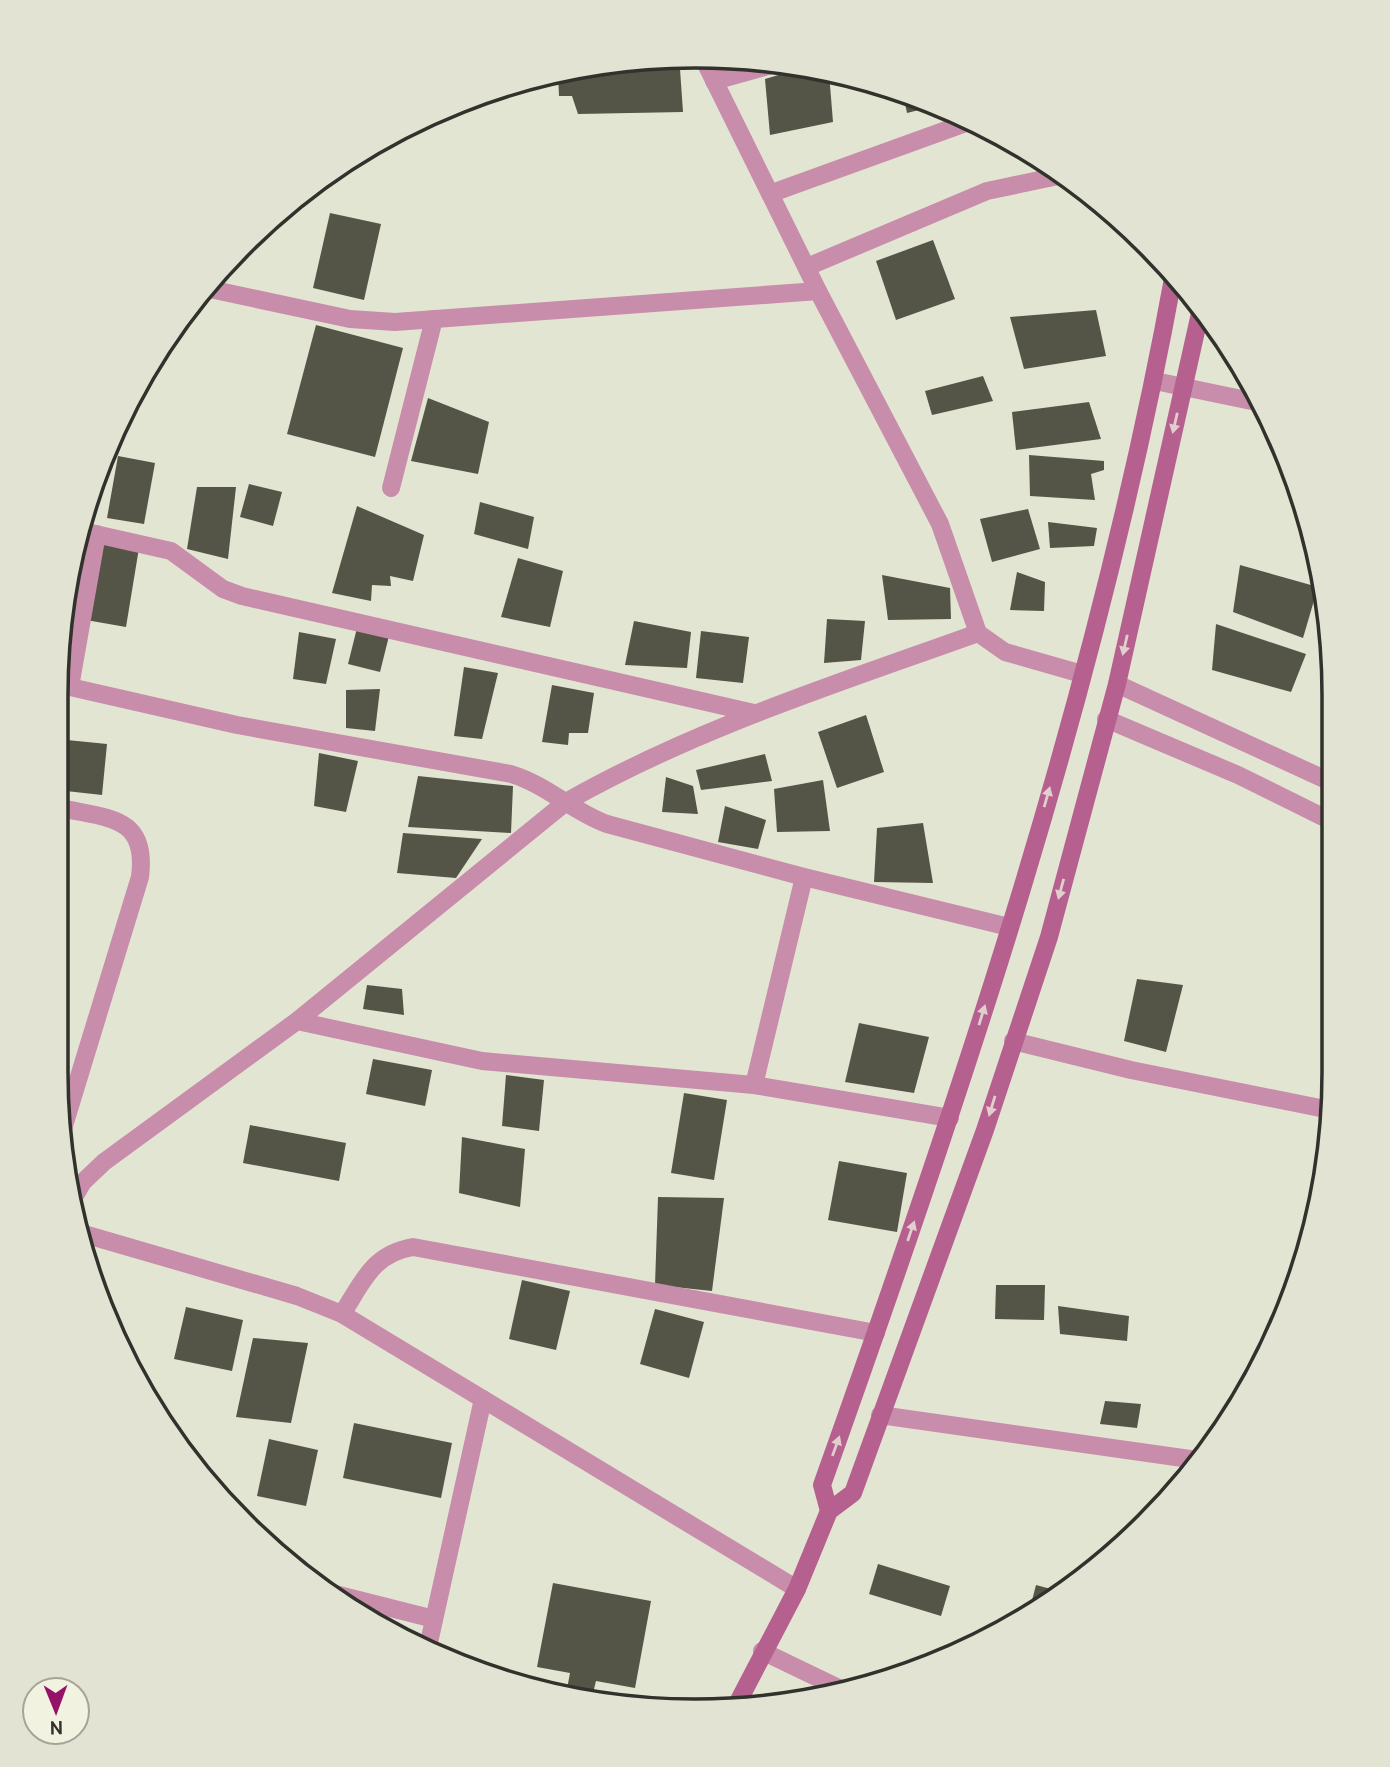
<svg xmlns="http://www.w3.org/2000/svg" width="1390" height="1767" font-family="Cabin,sans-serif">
<rect width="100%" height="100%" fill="#e3e5d3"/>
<g fill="#545546">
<path d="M802 68 829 73 833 122 770 135 765 79Z"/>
<path d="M680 69 683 112 578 114 572 96H559L558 74 571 71Z"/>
<path d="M903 94 935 106 907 113Z"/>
<path d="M330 213 381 224 364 300 313 288Z"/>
<path d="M933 240 955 299 896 320 876 261Z"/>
<path d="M1096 310 1106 356 1024 369 1010 317Z"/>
<path d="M316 325 403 348 375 457 287 434Z"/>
<path d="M983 376 993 401 932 415 925 391Z"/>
<path d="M428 398 489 422 478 474 411 461Z"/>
<path d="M1089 402 1101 439 1016 450 1012 412Z"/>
<path d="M1029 455 1104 461V470L1091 474 1095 500 1030 496Z"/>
<path d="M118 456 155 463 144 524 107 518Z"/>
<path d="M249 484 282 492 273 526 240 517Z"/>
<path d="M197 487H236L228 559 187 549Z"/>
<path d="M480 502 534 517 528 549 474 534Z"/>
<path d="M357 506 424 535 413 581 390 576 391 586 372 585 371 601 332 593Z"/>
<path d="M1028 509 1040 549 992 562 980 519Z"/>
<path d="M1048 522 1097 528 1094 546 1050 548Z"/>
<path d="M100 542 139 548 126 627 86 620Z"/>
<path d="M518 558 563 571 550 627 501 617Z"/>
<path d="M1240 565 1318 587 1303 638 1233 612Z"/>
<path d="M1017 572 1045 582 1044 611 1010 610Z"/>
<path d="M882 575 950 588 951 619 888 620Z"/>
<path d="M67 603H73L68 654 58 653Z"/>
<path d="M827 619 865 621 861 660 824 663Z"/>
<path d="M634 621 691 632 687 668 625 665Z"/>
<path d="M1216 624 1306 654 1291 692 1212 670Z"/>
<path d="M357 628 389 636 380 672 348 664Z"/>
<path d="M701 631 749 637 743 683 696 678Z"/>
<path d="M299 632 336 639 326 684 293 679Z"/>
<path d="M464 667 498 673 482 739 454 736Z"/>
<path d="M552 685 594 693 588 733H569L568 745 542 742Z"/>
<path d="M380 689 375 731 346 728V690Z"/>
<path d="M866 715 884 772 837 788 818 732Z"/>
<path d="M57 739 107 744 102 795 57 790Z"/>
<path d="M319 753 358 761 346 812 314 806Z"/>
<path d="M765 754 772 781 701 790 696 770Z"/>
<path d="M418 776 513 786 511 833 408 827Z"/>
<path d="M666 777 693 786 698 814 662 812Z"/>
<path d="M823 780 830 831 777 832 774 789Z"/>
<path d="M725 806 766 820 758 849 718 842Z"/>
<path d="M57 821 66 823 58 867H57Z"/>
<path d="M923 823 933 883 874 882 877 828Z"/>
<path d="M403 833 482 839 456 878 397 873Z"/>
<path d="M1137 979 1183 985 1166 1052 1124 1041Z"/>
<path d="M367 985 402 989 404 1015 363 1009Z"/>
<path d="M859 1023 929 1037 914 1093 845 1082Z"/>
<path d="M373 1059 432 1070 425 1106 366 1094Z"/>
<path d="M506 1075 544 1080 539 1131 502 1126Z"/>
<path d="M684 1093 727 1100 714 1180 671 1173Z"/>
<path d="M250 1125 346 1143 339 1181 243 1163Z"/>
<path d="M462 1137 525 1149 520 1207 459 1193Z"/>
<path d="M839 1161 907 1173 897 1232 828 1220Z"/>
<path d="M658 1197 724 1198 712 1291 655 1285Z"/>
<path d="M522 1280 570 1291 556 1350 509 1339Z"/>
<path d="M996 1285H1045L1044 1320 995 1319Z"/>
<path d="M1058 1306 1129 1316 1127 1341 1060 1334Z"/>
<path d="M186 1307 243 1320 232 1371 174 1359Z"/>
<path d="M655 1309 704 1322 689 1378 640 1364Z"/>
<path d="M253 1338 308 1343 291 1423 236 1417Z"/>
<path d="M1105 1401 1141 1404 1137 1428 1100 1424Z"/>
<path d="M354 1423 452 1443 441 1498 343 1478Z"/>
<path d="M269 1439 318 1450 306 1506 257 1496Z"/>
<path d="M878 1564 950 1586 941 1616 869 1594Z"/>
<path d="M553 1583 651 1601 635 1688 596 1681 592 1697 566 1694 570 1673 537 1667Z"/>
<path d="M1036 1585 1062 1592 1028 1616Z"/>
</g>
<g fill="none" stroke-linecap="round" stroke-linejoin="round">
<g stroke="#c88dab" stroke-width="18">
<path d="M205 288 350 319 395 322 818 291"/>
<path d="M391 488 434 319"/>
</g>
<g stroke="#c88dab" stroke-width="18">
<path d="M703 58 818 291 940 524 978 633 1005 652 1082 674"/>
<path d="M714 81 775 64"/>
<path d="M772 193 974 120"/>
<path d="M807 267 987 191 1063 175"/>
<path d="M1155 381 1261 403"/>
<path d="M82 531 171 551 223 589 242 596 754 713"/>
<path d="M57 684 237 725 511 774C547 785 573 812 607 824L804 877 1009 927"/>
<path d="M1117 684 1333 783"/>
<path d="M70 687 97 534"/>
<path d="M1106 719 1238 775 1333 822"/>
<path d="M57 807C106 819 148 814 140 877L63 1129"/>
<path d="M297 1021 482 1061 754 1085 950 1118"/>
<path d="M1013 1041 1131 1070 1330 1110"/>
<path d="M754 1085 804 877"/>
<path d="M73 1199 83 1182 104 1162 297 1021 566 802C696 728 839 683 978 633"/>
<path d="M77 1232 297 1296 342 1314 797 1589"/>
<path d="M342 1314C363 1282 372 1254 413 1247L876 1333"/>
<path d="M880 1415 1197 1460"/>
<path d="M335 1594 434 1619"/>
<path d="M428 1647 483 1399"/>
<path d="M762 1651 845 1691"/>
</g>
<g stroke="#b66090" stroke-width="18">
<path d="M829 1511 822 1485C963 1090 1099 687 1174 273"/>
<path d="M736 1706 797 1589 829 1511 853 1493 985 1130 1049 937 1117 684 1201 309"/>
</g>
</g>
<defs><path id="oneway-solid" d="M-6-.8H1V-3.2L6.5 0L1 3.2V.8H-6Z" transform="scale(1.75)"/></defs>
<g fill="#e2cecc">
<use href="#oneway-solid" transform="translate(1175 423) rotate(103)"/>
<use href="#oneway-solid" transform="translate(1125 645) rotate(103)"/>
<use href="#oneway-solid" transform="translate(1047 797) rotate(-74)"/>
<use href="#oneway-solid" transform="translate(1061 889) rotate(105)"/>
<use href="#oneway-solid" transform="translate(982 1015) rotate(-73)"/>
<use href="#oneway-solid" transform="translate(992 1106) rotate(107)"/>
<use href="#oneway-solid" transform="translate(911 1231) rotate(-71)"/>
<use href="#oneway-solid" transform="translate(836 1446) rotate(-70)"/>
</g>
<path d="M0 0H1390V1767H0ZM695 68H695A627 627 0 0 1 1322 695V1072A627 627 0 0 1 695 1699H695A627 627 0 0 1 68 1072V695A627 627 0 0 1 695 68Z" fill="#e2e3d2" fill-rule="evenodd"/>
<path fill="none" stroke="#31322b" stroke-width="3.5" d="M695 68H695A627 627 0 0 1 1322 695V1072A627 627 0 0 1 695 1699H695A627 627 0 0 1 68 1072V695A627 627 0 0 1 695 68Z"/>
<g transform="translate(56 1711) rotate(179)"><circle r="33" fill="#f1f2e0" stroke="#a4a598" stroke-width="2"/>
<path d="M0-5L12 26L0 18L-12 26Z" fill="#961269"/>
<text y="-10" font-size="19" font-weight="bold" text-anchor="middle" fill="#31322b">N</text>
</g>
</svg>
